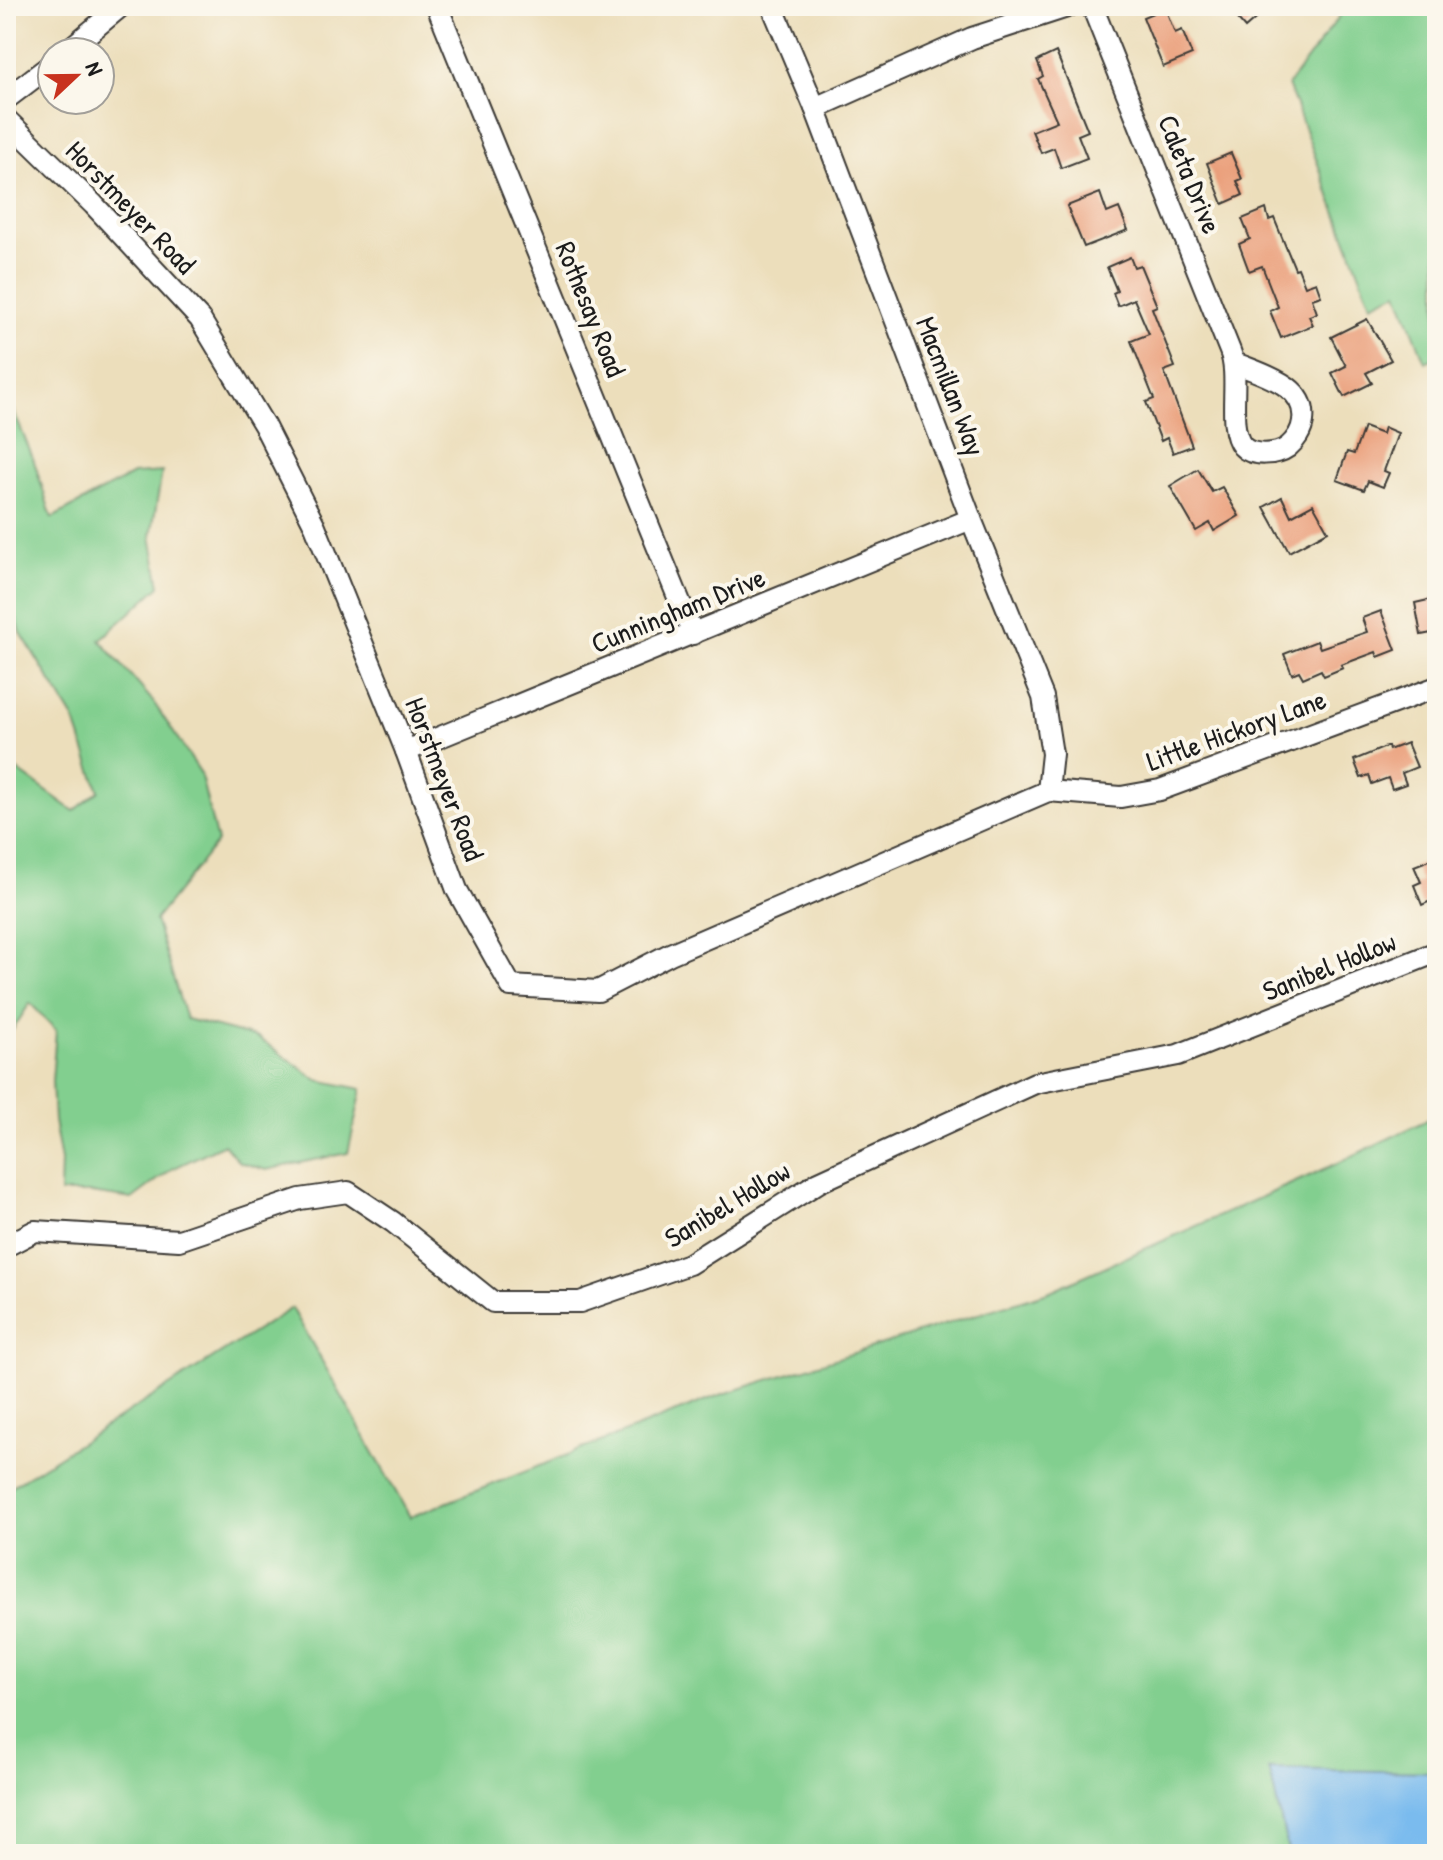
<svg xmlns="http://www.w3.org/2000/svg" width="1443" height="1860" font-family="'Patrick Hand',sans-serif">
<rect width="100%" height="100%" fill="#fbf7ec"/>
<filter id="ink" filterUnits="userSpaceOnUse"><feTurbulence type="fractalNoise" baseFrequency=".0125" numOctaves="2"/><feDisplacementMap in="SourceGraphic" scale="16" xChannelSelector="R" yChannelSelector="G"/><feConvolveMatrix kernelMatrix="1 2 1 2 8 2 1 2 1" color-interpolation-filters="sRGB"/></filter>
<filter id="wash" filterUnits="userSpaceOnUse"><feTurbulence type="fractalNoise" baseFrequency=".006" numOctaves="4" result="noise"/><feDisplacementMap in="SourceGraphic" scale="32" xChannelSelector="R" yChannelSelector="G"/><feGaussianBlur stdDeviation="1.8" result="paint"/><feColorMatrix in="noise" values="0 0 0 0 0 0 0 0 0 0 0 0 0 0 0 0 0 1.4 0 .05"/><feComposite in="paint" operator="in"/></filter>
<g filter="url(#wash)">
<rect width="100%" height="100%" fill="#ecdebb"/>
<g fill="#82cf8f" stroke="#4f7656" stroke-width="2">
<path d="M1347 6H1437V357L1425 362 1398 292 1371 304 1288 85Z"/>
<path d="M6 393 33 458 52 518 133 474 162 472 151 536 160 586 100 640 152 700 200 772 217 842 155 920 186 1019 258 1038 318 1080 362 1089 348 1153 266 1170 239 1162 224 1144 172 1169 132 1199 91 1193H60L61 1161 54 1121 52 1081 56 1030 30 1003 6 1040V762L74 811 99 791 74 719 21 633 6 587Z"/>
<path d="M1437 1115V1854H6V1490L292 1308 410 1517 717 1396 1048 1292 1338 1163Z"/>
</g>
<path fill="#7abbee" stroke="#4b6c85" stroke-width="2" d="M1269 1769 1437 1772V1854H1289Z"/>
<g id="blocks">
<g fill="#ea9d78">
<path d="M1226 6H1270L1245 28Z"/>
<path d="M1165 8 1175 33 1182 30 1192 55 1163 67 1143 17Z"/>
<path d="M1056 52 1088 131 1078 135 1087 158 1061 168 1054 148 1041 153 1032 131 1057 121 1038 79 1043 76 1037 61Z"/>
<path d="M1231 153 1242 179 1237 181 1243 195 1223 204 1207 163Z"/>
<path d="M1100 193 1107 213 1119 208 1128 230 1084 247 1067 206Z"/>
<path d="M1266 209 1269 220 1274 218 1295 269 1298 268 1305 286 1316 282 1321 296 1312 299 1317 313 1309 316 1313 325 1281 338 1270 311 1278 307 1262 266 1249 271 1239 244 1250 239 1242 219Z"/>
<path d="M1130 257 1134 267 1140 265 1157 306 1152 308 1175 367 1164 371 1192 446 1173 453 1167 438 1161 441 1146 402 1154 399 1131 341 1149 334 1134 299 1118 306 1113 293 1117 291 1107 267Z"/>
<path d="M1367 319 1391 360 1366 373 1372 383 1344 397 1332 373 1346 366 1331 337Z"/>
<path d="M1364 427 1382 434 1384 427 1398 433 1384 471 1389 473 1383 487 1368 481 1364 490 1337 480 1347 452 1354 454Z"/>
<path d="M1198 469 1212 492 1222 487 1239 516 1214 531 1210 523 1196 531 1170 486Z"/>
<path d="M1282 497 1291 516 1313 504 1328 531 1289 552 1264 507Z"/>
<path d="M1437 598V632L1421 635 1415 603Z"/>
<path d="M1381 611 1396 650 1378 657 1376 652 1341 665 1343 668 1324 676 1321 670 1303 678 1299 671 1292 674 1284 654 1317 641 1320 648 1367 632 1362 618Z"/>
<path d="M1407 743 1417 767 1402 773 1406 784 1392 789 1388 778 1372 784 1369 775 1361 778 1354 760 1388 746 1389 750Z"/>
<path d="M1437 857V898L1422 905 1414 885 1421 882 1414 866Z"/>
</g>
</g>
</g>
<g filter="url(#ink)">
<use href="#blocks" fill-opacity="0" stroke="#3b3934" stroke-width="2"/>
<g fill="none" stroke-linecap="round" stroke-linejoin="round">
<defs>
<g id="minor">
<path d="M437 6 693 634"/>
<path d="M772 6 815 108 971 519 1043 697 1052 754 1048 791"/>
<path d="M1092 6C1138 121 1184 236 1230 351 1241 377 1226 426 1242 446 1252 457 1277 455 1288 447 1295 441 1302 431 1303 421 1308 385 1261 374 1235 363"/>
<path d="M66 52 121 6"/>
<path d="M6 99 52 64"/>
<path d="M815 108 972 38 1070 6"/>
<path d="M6 119 94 205 200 319 264 425 315 526 406 751 457 890 511 986 598 991 670 954 1048 791 1121 797 1160 790 1437 687"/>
<path d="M406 751 971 519"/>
<path d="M6 1246 35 1231 179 1240 300 1199 348 1192 393 1222 493 1302H580L689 1264 819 1182 1035 1083 1178 1055 1437 952"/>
</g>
</defs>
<use href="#minor" stroke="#3b3934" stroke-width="24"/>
<use href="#minor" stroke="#fff" stroke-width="20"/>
</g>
</g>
<g text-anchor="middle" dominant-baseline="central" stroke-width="8" stroke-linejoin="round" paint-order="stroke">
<g font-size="28" fill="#1c1c1c" stroke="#fbf7ec">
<text transform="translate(1190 174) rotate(68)">Caleta Drive</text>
<text transform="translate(131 207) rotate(46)">Horstmeyer Road</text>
<text transform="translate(591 309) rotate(68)">Rothesay Road</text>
<text transform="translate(951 386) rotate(69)">Macmillan Way</text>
<text transform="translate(678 610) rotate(-22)">Cunningham Drive</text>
<text transform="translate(1236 730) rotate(-20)">Little Hickory Lane</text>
<text transform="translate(445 779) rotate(69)">Horstmeyer Road</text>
<text transform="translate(1329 966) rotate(-22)">Sanibel Hollow</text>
<text transform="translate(727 1204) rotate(-31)">Sanibel Hollow</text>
</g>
</g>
<rect width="1443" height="1860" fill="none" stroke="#fbf7ec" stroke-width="32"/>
<g transform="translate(76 76) rotate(68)"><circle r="38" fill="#fbf7ec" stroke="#a29f99" stroke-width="2"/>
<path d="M0-6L14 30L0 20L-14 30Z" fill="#c8321e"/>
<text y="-12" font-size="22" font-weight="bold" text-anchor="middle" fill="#1c1c1c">N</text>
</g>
</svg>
